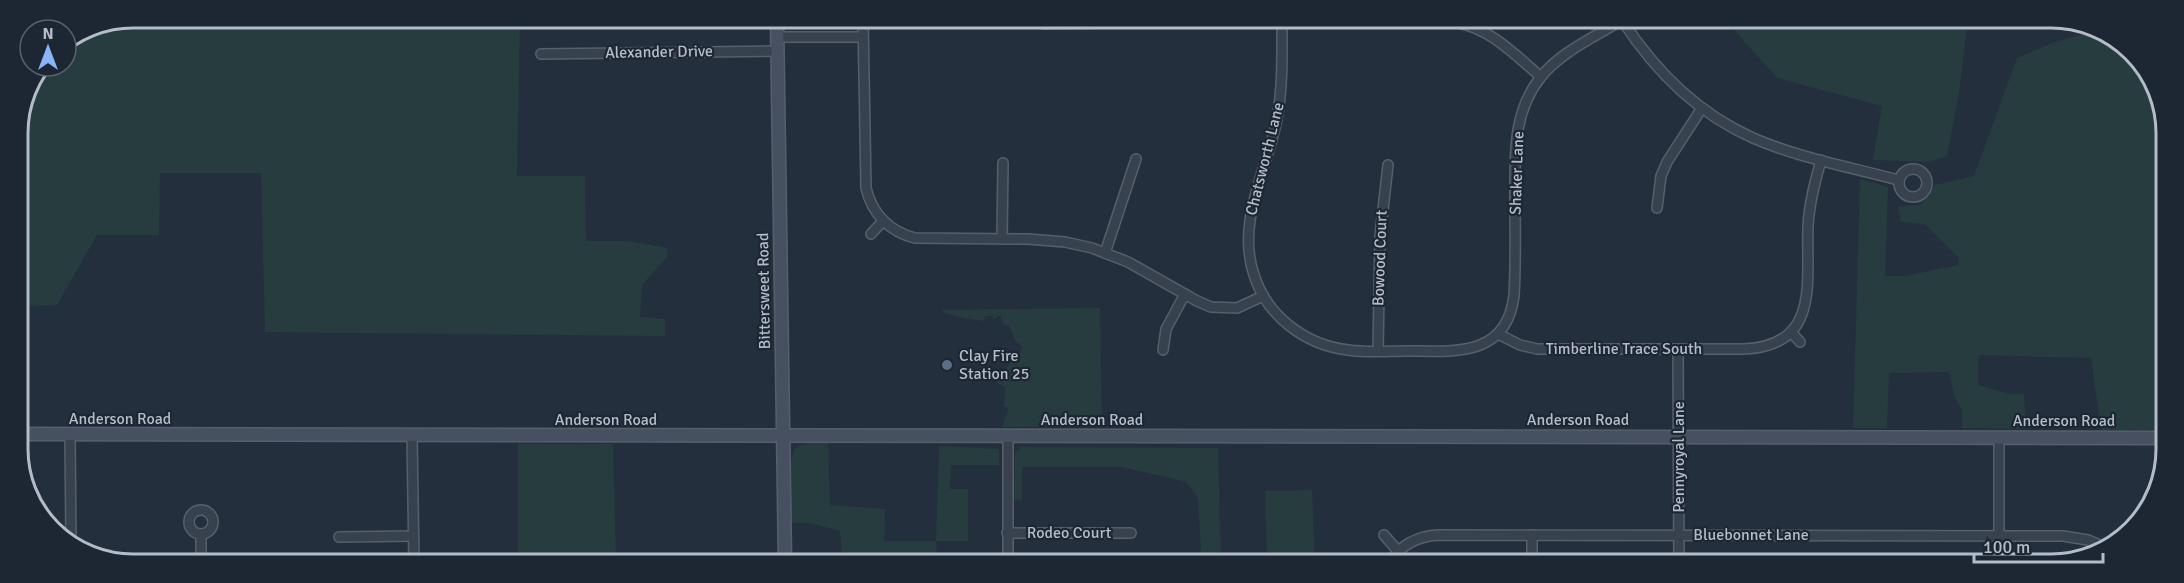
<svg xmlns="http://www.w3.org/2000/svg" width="2184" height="583" font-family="Signika,sans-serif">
<rect width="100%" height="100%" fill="#242f3e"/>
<g fill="#263c3f">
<path d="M134 18H520L517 176H585L586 241H628L668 248 667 257 642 285 640 317 665 319V336L265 332 261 173H160L159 235H97L57 305 30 306V264L19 263 18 126 46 66H66V42L90 27Z"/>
<path d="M1728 20H1968L1959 93 1947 156 1930 162 1873 160 1882 106 1777 78 1736 32Z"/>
<path d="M2093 31 2132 52 2164 111V430H2101L2091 358 1980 355 1978 360V385L2009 394H2024L2026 429 1962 428V410L1954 396 1949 372 1889 373 1887 428H1853L1860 179 1888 187 1885 276H1905L1958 265 1959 258 1925 224 1901 222 1898 207 1922 204 1935 185 1974 176 2017 58 2052 43Z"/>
<path d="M1100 308 1102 426 1002 427 1009 408 1004 406 1005 387 997 383C998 376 1010 365 1014 357L1020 358 1022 346 1016 342 1009 326 1003 324 1001 316H998L995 319H993V316H985L984 321C973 319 949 317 941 310Z"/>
<path d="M828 443 830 505 885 509 884 541H936L939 446 999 449V465H951L950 489H968V541H936L937 564 829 563V559L842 556 840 531 810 523H791C791 509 786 457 796 448 804 442 818 443 828 443Z"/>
<path d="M518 444H613L616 559H518Z"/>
<path d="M1022 447 1218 448 1221 564H1191L1201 549 1198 498 1186 482 1122 467H1022V500H1014L1015 453Z"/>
<path d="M1312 490 1315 564H1267L1265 491Z"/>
</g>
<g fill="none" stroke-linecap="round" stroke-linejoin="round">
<defs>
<g id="street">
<path d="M863 19 866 188C872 214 890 232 915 238L1028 239 1065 242 1092 248 1128 262 1197 301 1211 307 1237 308 1263 296"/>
<path d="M1282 19C1282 53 1283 86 1277 119 1267 170 1236 222 1254 275 1267 316 1305 345 1348 350 1367 353 1388 351 1407 351 1454 351 1506 358 1514 296 1516 263 1515 229 1515 196 1515 154 1513 112 1540 78 1560 52 1595 37 1622 20"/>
<path d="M1622 20C1655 71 1697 113 1753 138 1799 158 1850 167 1898 180"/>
<path d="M1416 22C1430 21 1444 20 1458 23 1492 29 1516 56 1541 77"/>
<path d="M1043 24 1282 20"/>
<path d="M777 37H863"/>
<path d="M541 54 777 51"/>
<circle cx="1913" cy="183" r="14"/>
<path d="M1657 208 1661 176 1667 162 1702 108"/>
<path d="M871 234 883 221"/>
<path d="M1002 239 1003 163"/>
<path d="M1105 253 1136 159"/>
<path d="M1791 332 1800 342"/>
<path d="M1498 334 1520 345 1537 349H1744C1821 346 1806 281 1808 227 1809 204 1815 182 1821 160"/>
<path d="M1678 349 1679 564"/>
<path d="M1163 350 1166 329 1185 294"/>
<path d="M1378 351 1380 236 1388 165"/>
<path d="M70 435 71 541"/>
<path d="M412 436 414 563"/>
<path d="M1999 437V565"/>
<circle cx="201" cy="522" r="12"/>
<path d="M1007 533H1131"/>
<path d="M201 534V563"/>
<path d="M1384 535 1398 551"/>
<path d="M1532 535V564"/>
<path d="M339 537 413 536"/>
<path d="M1008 564V437"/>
<path d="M1388 564C1400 545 1417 536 1439 535L2063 536 2088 540 2102 546"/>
</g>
<g id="secondary">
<path d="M777 19 785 563"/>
<path d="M20 434 2164 438"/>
</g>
</defs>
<use href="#street" stroke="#565f6c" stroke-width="12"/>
<use href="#secondary" stroke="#565f6c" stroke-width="15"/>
<use href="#street" stroke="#38414e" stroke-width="9"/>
<use href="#secondary" stroke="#465061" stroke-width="12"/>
</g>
<circle fill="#5c6f8a" stroke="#1d2633" stroke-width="2" cx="947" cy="365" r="6"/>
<g text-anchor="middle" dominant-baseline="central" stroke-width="4.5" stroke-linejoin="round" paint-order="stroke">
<g font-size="16" fill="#b4bcc9" stroke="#1d2633">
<text transform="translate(659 52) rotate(-1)">Alexander Drive</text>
<text transform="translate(1265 159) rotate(-76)">Chatsworth Lane</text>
<text transform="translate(1517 173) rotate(-88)">Shaker Lane</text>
<text transform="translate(1380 258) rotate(-88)">Bowood Court</text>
<text transform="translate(764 291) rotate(-91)">Bittersweet Road</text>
<text x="1624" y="349">Timberline Trace South</text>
<text x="120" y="419">Anderson Road</text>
<text x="606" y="420">Anderson Road</text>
<text x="1092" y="420">Anderson Road</text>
<text x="1578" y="420">Anderson Road</text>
<text x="2064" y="421">Anderson Road</text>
<text transform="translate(1679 457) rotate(-90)">Pennyroyal Lane</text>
<text x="1069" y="533">Rodeo Court</text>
<text x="1751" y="535">Bluebonnet Lane</text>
</g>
<g font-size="16" fill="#b4bcc9" stroke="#1d2633" text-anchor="start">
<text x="959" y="356">Clay Fire<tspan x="959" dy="18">Station 25</tspan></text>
</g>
</g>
<path d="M0 0H2184V583H0ZM133 28H2051A105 105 0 0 1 2156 133V449A105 105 0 0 1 2051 554H133A105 105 0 0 1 28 449V133A105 105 0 0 1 133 28Z" fill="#1d2633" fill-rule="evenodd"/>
<path fill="none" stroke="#b4bcc9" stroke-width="3" d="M133 28H2051A105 105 0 0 1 2156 133V449A105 105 0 0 1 2051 554H133A105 105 0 0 1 28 449V133A105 105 0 0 1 133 28Z"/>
<g transform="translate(48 48)"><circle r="28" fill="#1d2633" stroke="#59626f" stroke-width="1.5"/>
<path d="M0-4.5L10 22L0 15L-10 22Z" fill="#8ab4f8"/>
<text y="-9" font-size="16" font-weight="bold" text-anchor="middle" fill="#b4bcc9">N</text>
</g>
<path d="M1974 553v9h129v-9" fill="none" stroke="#b4bcc9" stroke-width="3"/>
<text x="1983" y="553" font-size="18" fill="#b4bcc9" stroke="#1d2633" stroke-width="4.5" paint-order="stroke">100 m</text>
</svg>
